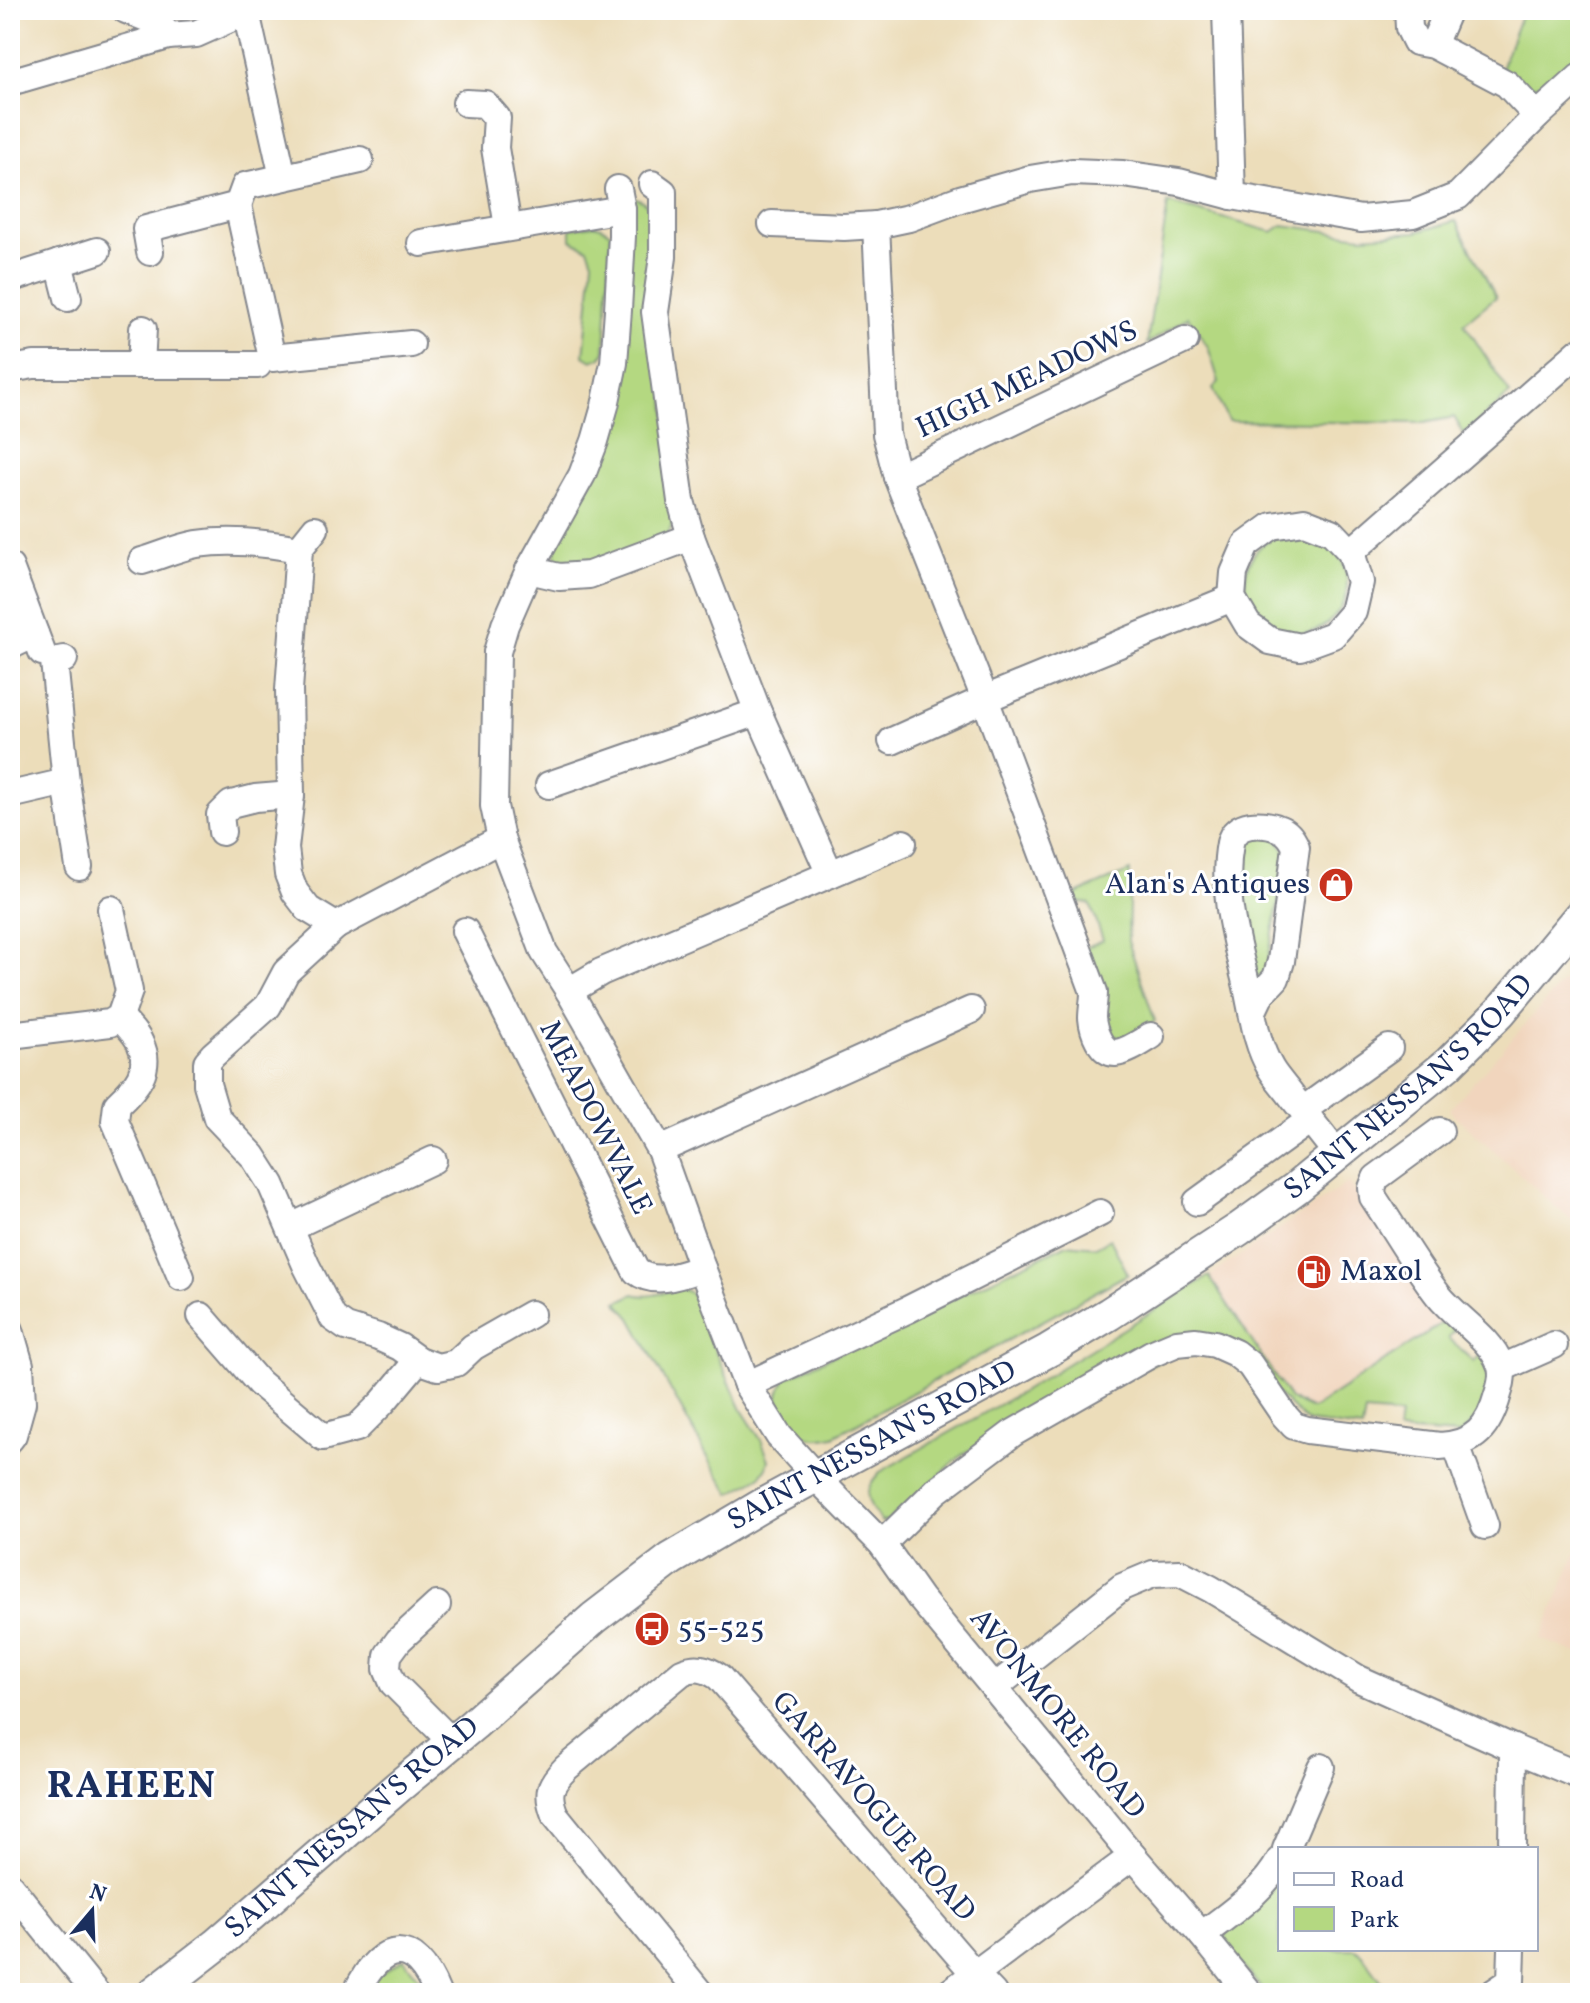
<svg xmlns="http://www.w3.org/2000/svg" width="1590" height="2003" font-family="Vollkorn,serif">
<rect width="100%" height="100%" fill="#fff"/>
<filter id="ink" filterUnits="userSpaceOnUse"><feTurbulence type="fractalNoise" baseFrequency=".0125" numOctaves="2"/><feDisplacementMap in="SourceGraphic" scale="16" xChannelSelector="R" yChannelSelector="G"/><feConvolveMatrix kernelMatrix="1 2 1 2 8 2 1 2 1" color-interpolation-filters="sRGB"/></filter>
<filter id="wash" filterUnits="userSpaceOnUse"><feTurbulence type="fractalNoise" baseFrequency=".006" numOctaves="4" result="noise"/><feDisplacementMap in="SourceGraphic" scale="32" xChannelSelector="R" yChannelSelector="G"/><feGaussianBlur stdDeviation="1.8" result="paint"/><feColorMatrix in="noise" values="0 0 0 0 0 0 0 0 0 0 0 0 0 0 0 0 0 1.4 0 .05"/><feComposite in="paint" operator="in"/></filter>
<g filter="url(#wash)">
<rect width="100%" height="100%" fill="#ecddba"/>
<g fill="#f1d5bd">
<path d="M1580 962V1229L1449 1110Z"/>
<path d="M1349 1182 1443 1322 1312 1409 1290 1399 1209 1276Z"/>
<path d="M1580 1543V1654L1541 1639Z"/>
</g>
<g fill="#b4d881" stroke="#688470" stroke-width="2">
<path d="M1523 10H1580V54C1567 64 1539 92 1522 87 1515 84 1506 76 1500 71Z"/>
<path d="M636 198C646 202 649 206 653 217L673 515 671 528 665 537 576 569 564 565 557 560 555 550 558 541 599 467 630 199Z"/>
<path d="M1168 203 1273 232 1283 225 1362 236 1416 232 1456 221 1496 297 1464 323 1510 394 1464 434 1454 417 1424 423 1228 421 1213 388 1219 382 1208 347 1188 317 1147 344Z"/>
<path d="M594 225 601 227 611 233 605 352 600 358 592 361 584 356 593 261 588 248 571 240V228Z"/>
<circle cx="1296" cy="583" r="51"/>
<path d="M1274 834 1287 853 1265 978 1255 979 1239 925V840Z"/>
<path d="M1130 871 1128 941 1155 1021C1147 1026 1123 1041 1114 1037 1111 1036 1107 1029 1105 1026L1085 948 1103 940 1090 904 1077 902 1072 896Z"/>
<path d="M1110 1239 1128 1274 834 1436C828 1437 821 1439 814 1438 796 1436 778 1415 779 1396 779 1390 783 1384 786 1378L1067 1244 1096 1247Z"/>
<path d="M1209 1276 1290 1399 1312 1409 1448 1319 1457 1327 1448 1338 1474 1362 1482 1353 1492 1362 1485 1412 1459 1435 1398 1431 1400 1415 1365 1412 1362 1429 1307 1422 1216 1335 989 1438 962 1455 888 1521 881 1522C867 1501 860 1493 880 1472L1025 1390Z"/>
<path d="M680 1288 689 1292 697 1301 702 1321 742 1410 761 1440 769 1460 767 1467 761 1476 731 1494 711 1463 631 1318 617 1302 634 1294C648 1299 665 1292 680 1288Z"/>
<path d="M1280 1872V1949H1355L1361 1953 1390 1993H1265L1228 1949 1225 1941V1928Z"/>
<path d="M404 1959 431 1993H364L373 1978Z"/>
</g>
</g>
<g filter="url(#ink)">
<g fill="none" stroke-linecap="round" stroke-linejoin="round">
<defs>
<g id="minor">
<path d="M126 10 159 23 168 36"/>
<path d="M1408 10 1409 28 1416 42 1433 45 1507 84 1537 116"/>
<path d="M246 12 283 177"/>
<path d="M1433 45 1448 10"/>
<path d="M17 80 168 36 196 34 250 10"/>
<path d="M466 103 485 104 497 118 495 148 508 227"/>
<path d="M652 184 663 192V257L655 312 681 501 691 537 758 712 830 874"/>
<path d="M618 189 622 209V236L618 310 614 363 605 406 595 441 582 475 529 570 505 625 497 652 494 806 501 839 544 952 569 991 660 1150 702 1268 747 1385 779 1436 816 1477 882 1544 920 1598 1133 1856 1202 1935 1249 1993"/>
<path d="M1232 196 1361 219 1413 214 1458 196 1537 116 1580 77"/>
<path d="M238 205 272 358 411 344"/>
<path d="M772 224 844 227 876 225 909 218 960 199 1030 179 1072 172 1123 174 1179 182 1232 196 1226 10"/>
<path d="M876 225 886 434 897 477 985 699 1094 992C1094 1001 1092 1010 1092 1018 1093 1031 1101 1053 1115 1053 1127 1052 1141 1042 1151 1036"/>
<path d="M421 243 622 209"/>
<path d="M150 252 146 229 238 205 245 186 360 160"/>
<path d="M59 263 68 298"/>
<path d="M10 279 97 251"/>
<path d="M141 365 143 329"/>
<path d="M10 369 34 365H258"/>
<path d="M897 477 1185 340"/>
<path d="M1304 521 1332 532 1351 552 1360 582 1353 612 1333 635 1300 647 1270 641 1248 625 1232 598 1234 573 1246 545 1272 526Z"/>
<path d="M315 529 299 549 289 690 291 795 285 848 288 874 295 892 308 909 336 926 501 839"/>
<path d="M1351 552 1580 351"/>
<path d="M142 561C160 556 179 547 197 544 230 539 267 543 299 549"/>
<path d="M10 567 42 652"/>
<path d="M529 570 559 577 589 575 691 537"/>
<path d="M10 646 35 634"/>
<path d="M64 659 54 661 66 782 79 867"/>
<path d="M892 741 985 699 1232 598"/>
<path d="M549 785 758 712"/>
<path d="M10 795 66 782"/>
<path d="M222 832 220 815 231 804 255 798 291 795"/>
<path d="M336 926 286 972 268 1006 213 1055 207 1062V1084L217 1118 253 1156 271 1184 306 1265 333 1318 346 1327 378 1337 400 1347 418 1360 438 1367 456 1363 473 1347 531 1314"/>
<path d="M465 931 636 1271C655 1286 681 1275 702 1268"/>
<path d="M569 991 601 972 903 843"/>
<path d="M1252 1013 1261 994 1276 978 1281 961 1296 847C1293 840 1288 832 1280 829 1263 822 1234 821 1230 843 1221 891 1236 941 1247 987 1253 1015 1256 1044 1271 1069 1277 1079 1286 1088 1293 1098 1308 1117 1323 1136 1338 1155"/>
<path d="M120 1017C126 1025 136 1033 140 1043 153 1069 135 1088 117 1105L115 1121 181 1277"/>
<path d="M10 1035 110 1023 120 1017 129 991 111 909"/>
<path d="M1303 1110 1389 1048"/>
<path d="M660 1150 971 1010"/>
<path d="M1197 1202 1310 1120"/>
<path d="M291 1227 433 1160"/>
<path d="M201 1316 259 1383 323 1437 357 1428 382 1403 418 1360"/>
<path d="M10 1330 20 1365 22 1403 13 1435 10 1439"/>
<path d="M1502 1368 1554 1345"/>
<path d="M747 1385 907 1310 1100 1213"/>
<path d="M1456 1445 1485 1526"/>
<path d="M882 1544 936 1491 1013 1433 1151 1354 1177 1343 1196 1341 1215 1344 1235 1353 1250 1365 1284 1415 1294 1426 1307 1430 1440 1446C1475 1444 1489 1427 1498 1394 1501 1385 1504 1373 1500 1364 1490 1337 1457 1319 1438 1295 1415 1265 1395 1230 1373 1197L1372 1188 1376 1178 1440 1131"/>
<path d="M437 1605 399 1640 388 1655 387 1669 393 1683 452 1742"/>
<path d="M994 1688 1122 1587 1153 1574 1180 1573 1211 1589 1359 1679 1513 1748 1512 1849"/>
<path d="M1513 1748 1580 1776"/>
<path d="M1286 1849 1321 1767"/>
<path d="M10 1886 96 1993"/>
<path d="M1202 1935C1230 1913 1263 1892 1280 1860"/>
<path d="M356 1993C381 1940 415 1937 437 1993"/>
<path d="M700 1993 555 1815C546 1793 550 1784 566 1768L682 1672C696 1666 706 1668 719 1677L974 1973 993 1993"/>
<path d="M949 1993 1133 1856"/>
<path d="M1493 1993 1511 1981 1512 1949"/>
</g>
<g id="major">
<path id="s1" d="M154 1993 216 1945 398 1787 474 1724 594 1618 671 1559 766 1503 1049 1350 1109 1314 1239 1229 1296 1188 1448 1064 1500 1012 1580 916"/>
</g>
</defs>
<use href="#minor" stroke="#84868c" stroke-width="30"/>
<use href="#major" stroke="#84868c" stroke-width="36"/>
<use href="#minor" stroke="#fff" stroke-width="26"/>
<use href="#major" stroke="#fff" stroke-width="32"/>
</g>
</g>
<defs>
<symbol id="shop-disc" viewBox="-11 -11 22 22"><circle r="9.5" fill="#c8321e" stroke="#fff"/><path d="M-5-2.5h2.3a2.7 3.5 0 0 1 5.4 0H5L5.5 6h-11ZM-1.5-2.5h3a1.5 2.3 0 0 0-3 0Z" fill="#fff"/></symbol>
<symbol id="fuel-disc" viewBox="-11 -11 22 22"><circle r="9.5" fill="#c8321e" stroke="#fff"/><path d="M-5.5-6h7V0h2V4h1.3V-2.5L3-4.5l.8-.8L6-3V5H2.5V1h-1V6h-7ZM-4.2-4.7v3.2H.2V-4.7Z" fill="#fff"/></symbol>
<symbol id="bus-disc" viewBox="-11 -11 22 22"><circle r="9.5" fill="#c8321e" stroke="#fff"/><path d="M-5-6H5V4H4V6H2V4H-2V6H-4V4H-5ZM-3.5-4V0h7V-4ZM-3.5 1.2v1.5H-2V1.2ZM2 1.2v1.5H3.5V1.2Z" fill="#fff"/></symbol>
</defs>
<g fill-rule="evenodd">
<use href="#shop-disc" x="1316" y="865" width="40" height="40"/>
<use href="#fuel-disc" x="1294" y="1252" width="40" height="40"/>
<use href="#bus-disc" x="632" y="1609" width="40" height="40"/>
</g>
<g text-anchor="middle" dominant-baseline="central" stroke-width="6" stroke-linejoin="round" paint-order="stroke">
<g font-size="30" fill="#1b2f5e" stroke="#fff">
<text transform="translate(1027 380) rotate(-25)">HIGH MEADOWS</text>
<text stroke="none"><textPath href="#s1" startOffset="1554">SAINT NESSAN'S ROAD</textPath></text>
<text transform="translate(595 1118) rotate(63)">MEADOWVALE</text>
<text stroke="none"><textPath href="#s1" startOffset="906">SAINT NESSAN'S ROAD</textPath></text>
<text transform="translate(1057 1714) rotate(51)">AVONMORE ROAD</text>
<text transform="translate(873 1807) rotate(49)">GARRAVOGUE ROAD</text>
<text stroke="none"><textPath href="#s1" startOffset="258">SAINT NESSAN'S ROAD</textPath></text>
</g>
<g font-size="30" fill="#1b2f5e" stroke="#fff" text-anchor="start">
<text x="1310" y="885" text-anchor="end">Alan's Antiques</text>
<text x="1340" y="1272">Maxol</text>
<text x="678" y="1629">55-525</text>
</g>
<g font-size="38" font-weight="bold" letter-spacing="2" fill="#1b2f5e" stroke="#fff">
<text x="132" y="1787">RAHEEN</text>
</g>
</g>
<rect width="1590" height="2003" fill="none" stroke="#fff" stroke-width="40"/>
<rect x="1278" y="1847" width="260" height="104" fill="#ffffff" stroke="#a4acbf" stroke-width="2"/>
<rect x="1294" y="1873" width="40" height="12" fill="#ffffff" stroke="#a4acbf" stroke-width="2"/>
<text x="1350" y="1887" font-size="24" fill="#1b2f5e">Road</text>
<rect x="1294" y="1907" width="40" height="24" fill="#b4d881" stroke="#a4acbf" stroke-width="2"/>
<text x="1350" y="1927" font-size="24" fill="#1b2f5e">Park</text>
<g transform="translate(92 1911) rotate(19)" stroke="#ffffff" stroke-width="6" paint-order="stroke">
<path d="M0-6L14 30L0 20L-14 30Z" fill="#1b2f5e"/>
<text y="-12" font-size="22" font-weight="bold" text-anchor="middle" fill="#1b2f5e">N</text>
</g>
</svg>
